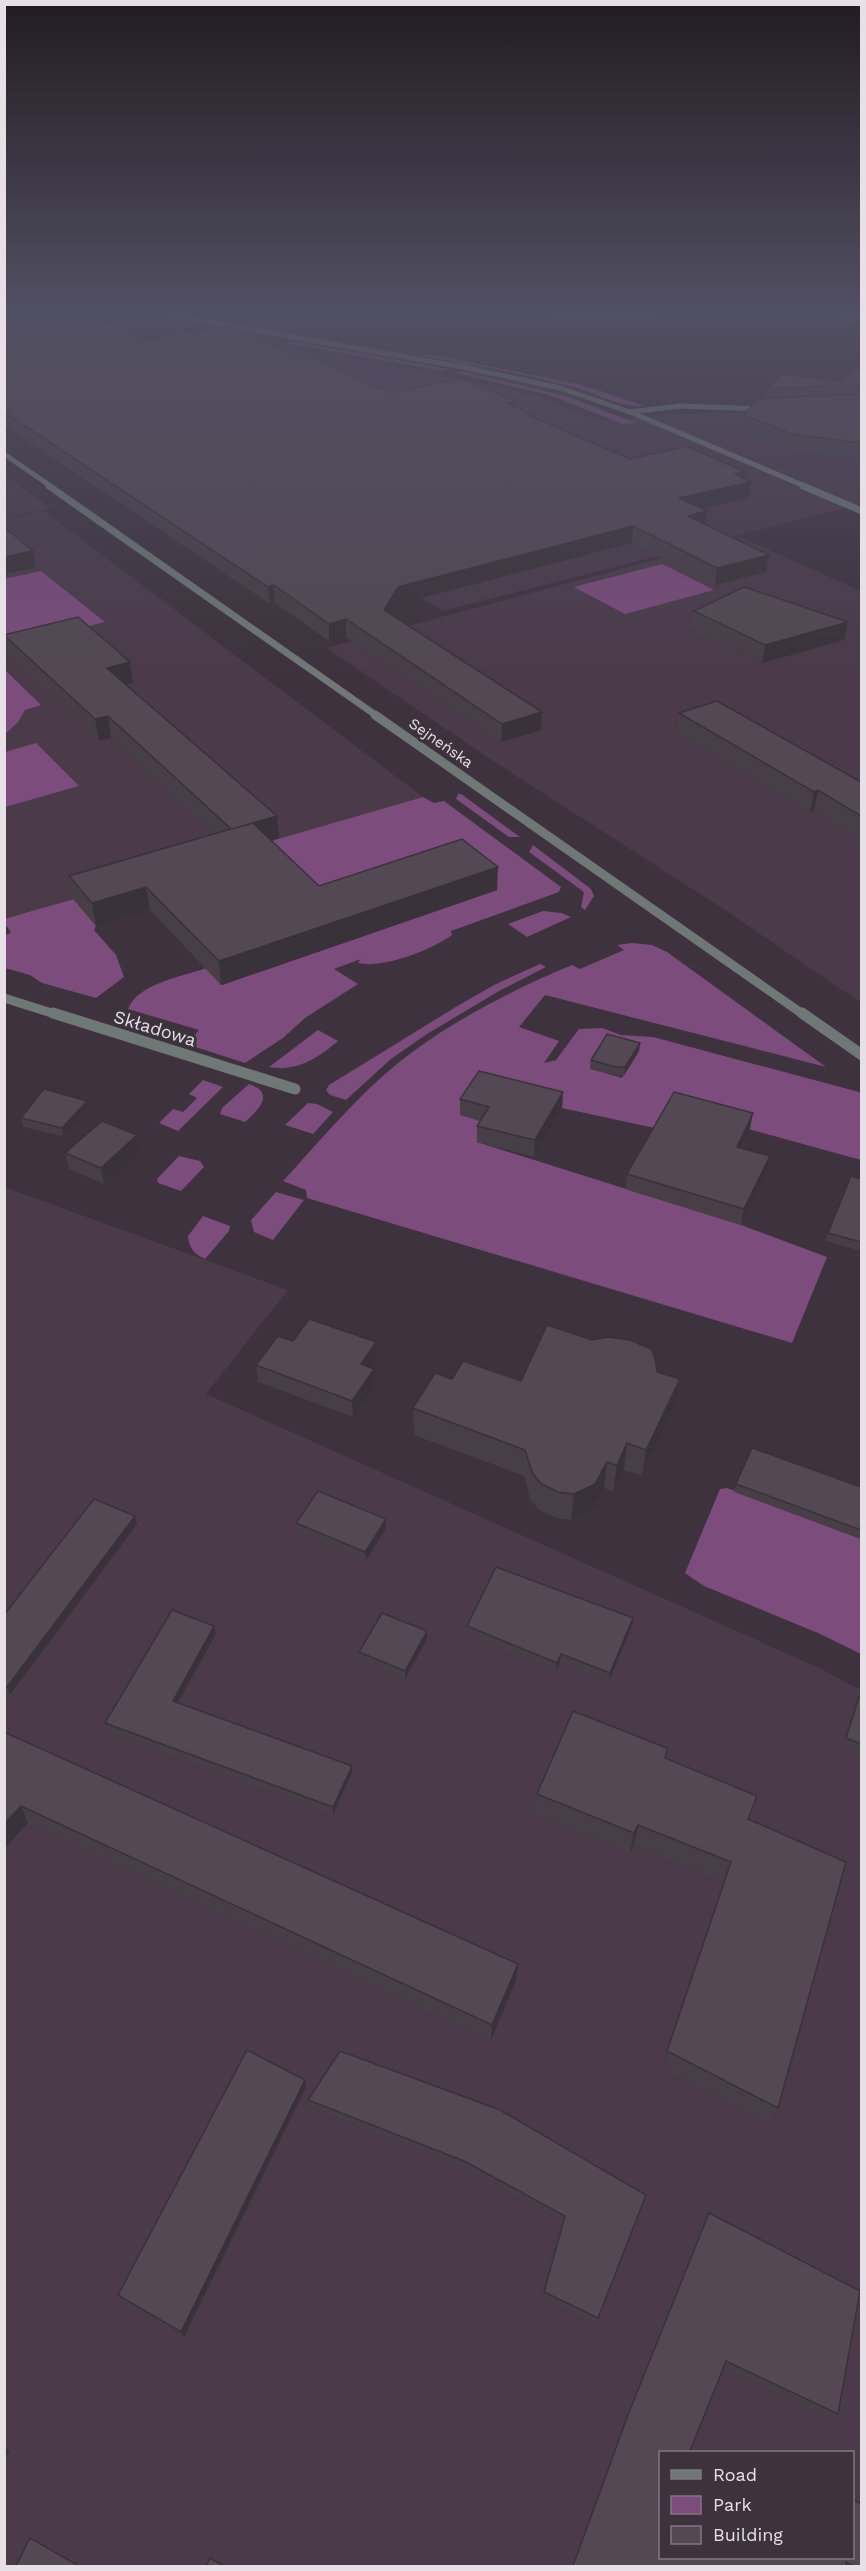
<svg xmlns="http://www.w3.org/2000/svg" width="866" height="2571" font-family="'Work Sans',sans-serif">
<rect width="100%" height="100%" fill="#3d323d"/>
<g fill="#4a3a4a" fill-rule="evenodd">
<path d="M223 337 431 373 537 396 600 421 681 414 861 408V504L443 611 39 370Z"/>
<path d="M4 475H5L51 508 5 518Z"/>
<path d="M44 511 423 797 5 920 4 519Z"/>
<path d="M740 537 861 591V1003L725 910 493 761 326 648Z"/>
<path d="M4 1187 288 1290 206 1394 817 1667 861 1690V2566H5ZM660 2452H852V2558H660Z"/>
</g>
<g fill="#7c4c7c" fill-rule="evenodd">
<path d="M296 342 449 369 443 371 286 343Z"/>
<path d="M428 354 578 384 645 406C622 409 596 393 573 387 523 374 473 365 423 356Z"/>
<path d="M462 371 566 396 636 423 623 424 549 395 456 373Z"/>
<path d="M662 564 714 590 625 614 574 587Z"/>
<path d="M41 571 105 622 5 646 4 579Z"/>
<path d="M5 670 41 705 25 710 18 722 5 734Z"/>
<path d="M36 743 79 786 5 807V752Z"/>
<path d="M458 794H461L520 837H509L456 799Z"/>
<path d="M423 797 434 803 444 801 561 887 559 892 451 931 452 935C432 950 382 969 358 963L361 959 334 969 358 984 305 1018 283 1038 245 1063 186 1044 199 1030 128 1009C138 983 182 977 206 968L222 985 497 890 321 910 254 846Z"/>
<path d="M533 845 591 889 594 896 585 910 581 907 584 892 529 852Z"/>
<path d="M74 899 96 926 94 930 116 955 124 977 96 998 42 983 30 975 5 968V935L11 933 5 924 4 919Z"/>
<path d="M543 911 561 913 571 917 527 937 508 924Z"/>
<path d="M632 943 652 945 667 952 826 1067 545 995 519 1027 559 1041 544 1063 556 1060 579 1029 602 1028 621 1035 653 1037 859 1092 861 1094V1160L672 1108 659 1129 562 1108 479 1087 488 1123 477 1142 741 1225 827 1257 792 1343 307 1198 306 1190 283 1181C320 1141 355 1098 398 1063 445 1025 515 988 572 965L580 969 624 950 617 945ZM639 1051 622 1078 591 1069 590 1068Z"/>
<path d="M540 964 546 967 499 991 427 1034 391 1059 346 1100 330 1095 326 1090 329 1085 459 1005 496 984Z"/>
<path d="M318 1030 338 1041C318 1058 297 1072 269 1067Z"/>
<path d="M203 1080 223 1087 178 1131 159 1123 173 1109 183 1112 197 1098 189 1094Z"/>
<path d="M249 1084C277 1093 257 1111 245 1122L220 1114 222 1108Z"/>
<path d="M308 1103 317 1104 333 1112 313 1134 285 1125Z"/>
<path d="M179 1156 200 1161 204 1167 181 1191 158 1183 157 1179Z"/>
<path d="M276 1192 304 1200 273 1240 254 1232 251 1220Z"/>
<path d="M203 1216 230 1226 229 1231 205 1259C194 1254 189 1248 188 1236Z"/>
<path d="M727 1488 861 1539V1654L818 1633 704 1586 685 1573 720 1489Z"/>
</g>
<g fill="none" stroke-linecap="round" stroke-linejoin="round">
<g fill="#189391" fill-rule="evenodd">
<path d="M536 311H668L664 317 655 319H549L540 317Z"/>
<path d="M829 311H862V323L833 317Z"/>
</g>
<path stroke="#6f7877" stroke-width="5" d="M630 412 680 406 763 409"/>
<path stroke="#6f7877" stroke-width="9" d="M4 998 58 1015"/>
<path stroke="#6f7877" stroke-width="11" d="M53 1013 295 1089"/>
<g stroke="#6f7877" stroke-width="5">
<path d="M145 311 463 367 560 388 630 412 807 487"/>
<path d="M4 454 52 487"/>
</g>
<g stroke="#6f7877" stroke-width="7">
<path d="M49 486 377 716"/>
<path d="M803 486 862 511"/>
</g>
<path stroke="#6f7877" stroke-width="9" d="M375 715 804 1015"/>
<path stroke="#6f7877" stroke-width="11" d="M802 1013 862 1055"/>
</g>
<g fill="#473e47">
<path d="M4 311 143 341 301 358 389 393 515 406 534 415V417L630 459 745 472 744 479 751 482 749 498 702 509 706 524 766 572 715 585 632 543 398 604 392 615 541 730 501 742 346 637 329 641 275 603 270 604 4 425Z"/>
<path d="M861 371V460L790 450 741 430 743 415 766 398 767 389 843 382Z"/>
<path d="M694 611 848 622 844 640 762 663 692 629Z"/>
<path d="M4 634 130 662 133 683 127 684 277 816 279 838 271 841 319 886 497 890 221 985 150 910 96 926 73 899 69 876 214 834 111 738 99 741 8 655Z"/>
<path d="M679 713 861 782V839L814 811 810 812 677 733Z"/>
<path d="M640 1043 639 1051 624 1075H614L590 1069 591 1060Z"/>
<path d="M563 1092 562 1108 534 1157 477 1142V1126L480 1121 460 1115V1099Z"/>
<path d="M87 1101 88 1109 63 1136 23 1127 21 1118Z"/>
<path d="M750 1129 741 1148 770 1156 767 1172 741 1225 625 1189 627 1174Z"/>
<path d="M137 1135 140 1151 104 1184 69 1169 65 1153Z"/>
<path d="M861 1179V1251L826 1241 828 1233Z"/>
<path d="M293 1341 376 1342V1359L370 1368 374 1369 375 1385 353 1417 258 1382 256 1365Z"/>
<path d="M657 1372 680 1379 675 1406 642 1476 624 1470 613 1492 604 1488 592 1511 571 1520 556 1518 538 1509 530 1499 524 1476 414 1435 413 1408 452 1379 521 1381Z"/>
<path d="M736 1484 861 1487V1539L734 1492Z"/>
<path d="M135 1516 137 1524 10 1695 4 1693V1615Z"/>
<path d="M386 1519V1528L366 1560 296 1531V1523Z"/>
<path d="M214 1626 216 1634 178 1703 352 1773 333 1814 108 1731 105 1723Z"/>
<path d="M467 1626H632L609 1681 560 1662 556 1671 467 1634Z"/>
<path d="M427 1639 405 1679 360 1660 359 1652Z"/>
<path d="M861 1698V1753L844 1745 856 1705Z"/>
<path d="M4 1732 518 1964 516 1980 491 2040 28 1823 4 1849Z"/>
<path d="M665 1758 749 1820 778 2108 771 2124 662 2068 724 1881 634 1845 630 1853 534 1814 537 1794Z"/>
<path d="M306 2087 184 2337 121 2300 118 2295Z"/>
<path d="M308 2100 646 2195 596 2323 543 2297 564 2221 464 2167 309 2106Z"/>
<path d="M705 2221 838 2414 832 2420 723 2368 690 2451 660 2558 861 2504V2566H573L625 2421Z"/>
</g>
<g fill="#3a323a">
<path d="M515 401 514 416 507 403Z"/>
<path d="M745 472 744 484 751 482 749 498 677 514 679 498 735 474Z"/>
<path d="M707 511 705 527 688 516Z"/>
<path d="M633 526 632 543 398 604 384 628V610L398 587Z"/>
<path d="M33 551 36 568 4 574V557Z"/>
<path d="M769 555 766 572 715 585 717 568Z"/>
<path d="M274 585 275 603 270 604 268 587Z"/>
<path d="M346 619V637L329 641V624Z"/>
<path d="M848 622 844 640 762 663 765 645Z"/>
<path d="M130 662 133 683 110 688 107 668Z"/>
<path d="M542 712 541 730 501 742 502 724Z"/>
<path d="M108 716 111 738 99 741 95 719Z"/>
<path d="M818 790 814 811 810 812 814 792Z"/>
<path d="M277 816 279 838 234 852 232 829Z"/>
<path d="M498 867 497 890 221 985 219 961Z"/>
<path d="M146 887 150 910 96 926 92 903Z"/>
<path d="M640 1043 639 1051 624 1075 625 1067Z"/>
<path d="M563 1092 562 1108 534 1157 535 1140Z"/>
<path d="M87 1101 88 1109 63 1136 62 1128Z"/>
<path d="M753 1113 750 1129 734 1162 737 1147Z"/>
<path d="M137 1135 140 1151 104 1184 101 1168Z"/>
<path d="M770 1156 767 1172 741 1225 744 1209Z"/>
<path d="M376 1342V1359L362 1381 361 1364Z"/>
<path d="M374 1369 375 1385 353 1417 352 1401Z"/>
<path d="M680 1379 675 1406 642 1476 646 1450Z"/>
<path d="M627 1443 624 1470 613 1492 617 1465Z"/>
<path d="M607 1462 604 1488 592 1511 571 1520 574 1494Z"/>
<path d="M135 1516 137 1524 10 1695 7 1687Z"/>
<path d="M386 1519V1528L366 1560 365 1552Z"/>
<path d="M633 1618 632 1626 609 1681 610 1673Z"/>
<path d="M214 1626 216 1634 174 1709 173 1701Z"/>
<path d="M427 1631V1639L405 1679V1671Z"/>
<path d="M561 1654 560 1662 556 1671 557 1663Z"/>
<path d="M352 1766V1773L333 1814V1807Z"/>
<path d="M21 1806 28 1823 4 1849V1824Z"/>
<path d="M638 1825 634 1845 630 1853 634 1833Z"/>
<path d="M518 1964 516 1980 491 2040 492 2025Z"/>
<path d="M305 2080 306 2087 184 2337 181 2332Z"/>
<path d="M4 2446 10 2451 4 2458Z"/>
</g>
<g fill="#534853" stroke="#3a323a" stroke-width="1.5">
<path d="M4 311H84L143 341 230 326 301 358 310 356 389 393 461 378 515 401 507 403 534 415 530 416 630 459 687 446 745 472 735 474 751 482 679 498 707 511 688 516 769 555 717 568 633 526 398 587 384 610 542 712 502 724 346 619 329 624 274 585 268 587 4 412Z"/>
<path d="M854 370 861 371V384L767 389 782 374 843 382Z"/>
<path d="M861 394V443L792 434 743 415 758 399Z"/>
<path d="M4 527 33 551 4 557Z"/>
<path d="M744 587 848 622 765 645 694 611Z"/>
<path d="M78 617 130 662 107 668 277 816 232 829 253 823 319 886 462 839 498 867 219 961 146 887 92 903 69 876 231 829 108 716 95 719 4 635Z"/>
<path d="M717 701 861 782V816L818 790 814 792 679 713Z"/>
<path d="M607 1034 640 1043 625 1067H615L591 1060Z"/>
<path d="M479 1071 563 1092 535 1140 477 1126 489 1107 460 1099Z"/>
<path d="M44 1089 87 1101 62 1128 21 1118Z"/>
<path d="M674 1092 753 1113 737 1147 770 1156 744 1209 627 1174Z"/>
<path d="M102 1121 137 1135 101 1168 65 1153Z"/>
<path d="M851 1176 861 1179V1242L828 1233Z"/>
<path d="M309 1319 376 1342 361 1364 374 1369 352 1401 256 1365 278 1336 293 1341Z"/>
<path d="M547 1325 592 1340 608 1337 630 1340 651 1349 655 1358 657 1372 680 1379 646 1450 627 1443 617 1465 607 1462 595 1484 574 1494 558 1492 540 1483 532 1472 525 1450 413 1408 435 1373 452 1379 463 1361 521 1381Z"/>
<path d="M752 1448 861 1487V1530L736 1484Z"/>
<path d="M318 1491 386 1519 365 1552 296 1523Z"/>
<path d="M94 1499 135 1516 7 1687 4 1686V1615Z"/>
<path d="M496 1567 633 1618 610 1673 561 1654 557 1663 467 1626Z"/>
<path d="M172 1610 214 1626 173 1701 352 1766 333 1807 105 1723Z"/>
<path d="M382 1613 427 1631 405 1671 359 1652Z"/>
<path d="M859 1697 861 1698V1744L846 1738Z"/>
<path d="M573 1711 667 1748 665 1758 757 1796 748 1819 846 1862 778 2108 667 2051 731 1862 638 1825 634 1833 537 1794Z"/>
<path d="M4 1732 518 1964 492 2025 21 1806 4 1824Z"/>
<path d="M247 2050 305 2080 181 2332 118 2295Z"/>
<path d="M340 2051 500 2110 646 2195 598 2318 544 2292 565 2216 464 2161 308 2100Z"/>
<path d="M709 2213 860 2291 838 2414 726 2361 690 2451 692 2452H660V2558H852V2499L861 2504V2566H854L846 2562V2566H573L628 2415Z"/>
<path d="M30 2538 79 2566H16Z"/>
<path d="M210 2558 224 2566H206Z"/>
</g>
<linearGradient id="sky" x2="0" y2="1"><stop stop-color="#221c22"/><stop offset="0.46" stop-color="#514f62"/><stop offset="1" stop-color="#514f62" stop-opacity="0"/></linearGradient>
<rect width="866" height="671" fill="url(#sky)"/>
<g text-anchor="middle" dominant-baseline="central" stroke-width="6" stroke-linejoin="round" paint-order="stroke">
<g font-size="15" fill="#e7e0e7" stroke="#3d323d">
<text transform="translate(441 743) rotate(35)">Sejneńska</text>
</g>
<g font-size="18" fill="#e7e0e7" stroke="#3d323d">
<text transform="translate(155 1028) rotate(17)">Składowa</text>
</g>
</g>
<rect width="866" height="2571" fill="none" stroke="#e7e0e7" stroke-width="12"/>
<rect x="659" y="2451" width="195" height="108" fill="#3d323d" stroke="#817881" stroke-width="1.5"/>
<rect x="671" y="2470" width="30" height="9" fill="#6f7877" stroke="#817881" stroke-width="1.5"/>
<text x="713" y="2481" font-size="18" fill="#e7e0e7">Road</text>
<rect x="671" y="2496" width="30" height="18" fill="#7c4c7c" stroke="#817881" stroke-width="1.5"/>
<text x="713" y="2511" font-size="18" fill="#e7e0e7">Park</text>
<rect x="671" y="2526" width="30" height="18" fill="#534853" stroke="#817881" stroke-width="1.5"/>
<text x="713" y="2541" font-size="18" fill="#e7e0e7">Building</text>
</svg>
